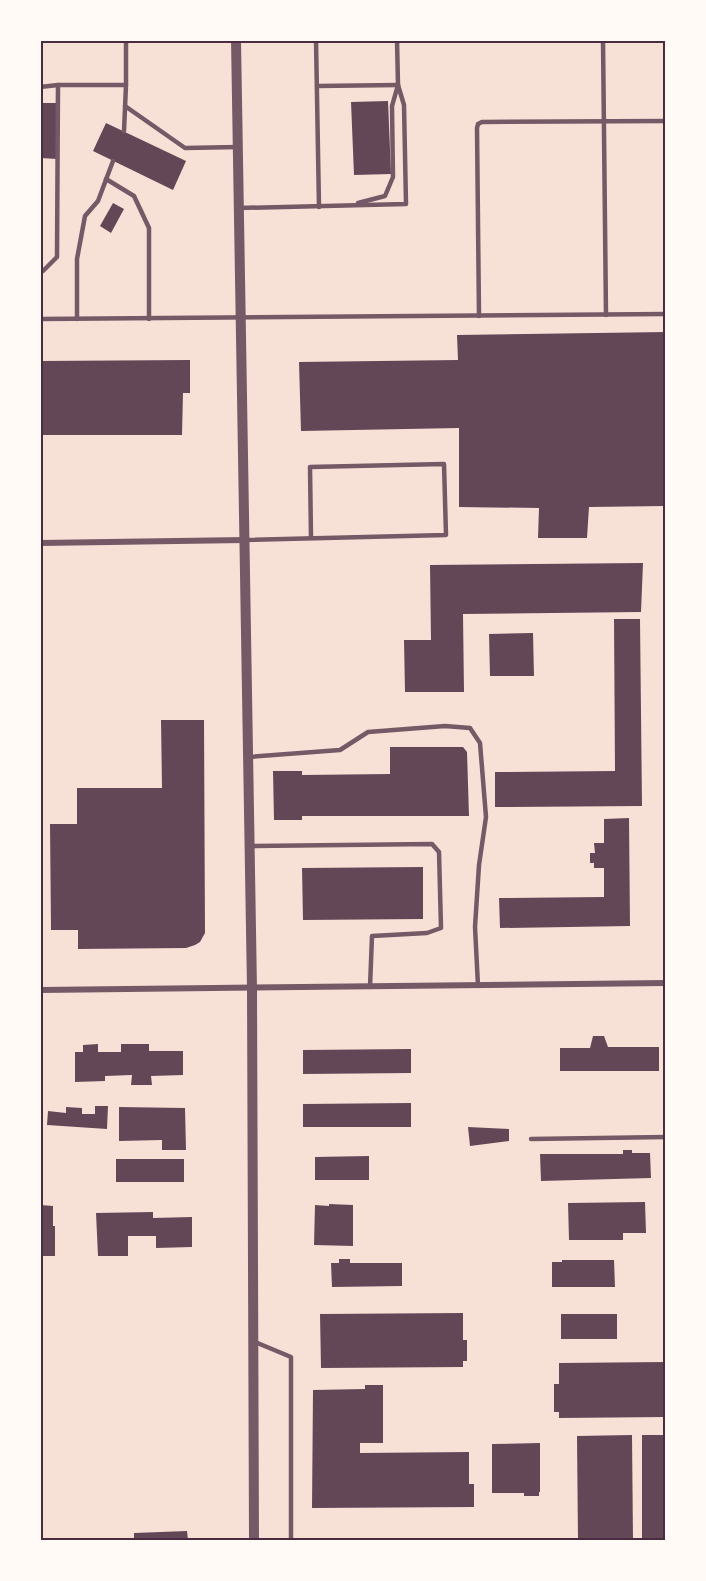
<svg xmlns="http://www.w3.org/2000/svg" width="706" height="1581" font-family="'Space Grotesk',sans-serif">
<rect width="100%" height="100%" fill="#f7e1d7"/>
<g fill="#644757">
<path d="M388 101 391 174 354 175 351 102Z"/>
<path d="M40 103H56L57 159 40 158Z"/>
<path d="M106 123 186 161 173 190 93 151Z"/>
<path d="M113 203 124 209 111 233 100 226Z"/>
<path d="M666 332V506L589 507 587 538H538L539 508 459 507V428L301 431 299 362 458 360 457 335Z"/>
<path d="M190 360V393H183L182 435H40V361Z"/>
<path d="M643 563 641 612 463 614 464 692H405L404 640H431L430 565Z"/>
<path d="M614 619H640L642 806 495 807V772L615 771Z"/>
<path d="M533 633 534 676H490L489 634Z"/>
<path d="M161 720H204L205 933 200 942 195 945 186 948 78 949V930H51L50 824H77V788H162Z"/>
<path d="M390 747H463L467 752 469 816H302V820H274L273 771H302V775L390 774Z"/>
<path d="M629 818 630 926 500 928 499 898 604 897V868H594V863H590V853H595L594 843H604V819Z"/>
<path d="M423 867V919L303 920 302 868Z"/>
<path d="M593 1036H604L608 1047H659V1071H560V1048H590Z"/>
<path d="M98 1044V1052H121V1044H149V1051H183V1075L151 1076 152 1085H131L132 1075 105 1076V1081L75 1082V1052H83V1045Z"/>
<path d="M411 1049V1073L303 1074V1050Z"/>
<path d="M411 1103V1127H303V1104Z"/>
<path d="M95 1106H108L107 1129 47 1125 48 1111 66 1113V1107L82 1108V1114H95Z"/>
<path d="M119 1107 185 1108 186 1150H162V1140L119 1141Z"/>
<path d="M468 1127 509 1129V1141L470 1146Z"/>
<path d="M623 1150H632V1153H650L651 1178 541 1181 540 1154H623Z"/>
<path d="M369 1156V1180H315V1157Z"/>
<rect x="116" y="1159" width="68" height="23"/>
<path d="M645 1202 646 1233H623V1240H569L568 1203Z"/>
<path d="M329 1204 353 1205V1246L314 1245 315 1205 329 1206Z"/>
<path d="M40 1205 53 1206V1226H55V1256H40Z"/>
<path d="M153 1212V1218L192 1217V1247L156 1248V1236H128V1256H98L96 1213Z"/>
<path d="M339 1259H350V1263H402V1286L332 1287 331 1263H339Z"/>
<path d="M562 1260H614L615 1287H552V1262H562Z"/>
<path d="M463 1313V1340H467V1361H463V1367L321 1368 320 1314Z"/>
<rect x="561" y="1314" width="56" height="25"/>
<path d="M666 1362V1417L559 1418V1412H554V1384H559V1363Z"/>
<path d="M365 1385H383V1443H360V1453L469 1452V1484H474V1507L312 1508 313 1390 365 1389Z"/>
<path d="M632 1435 633 1540H578L577 1436Z"/>
<rect x="642" y="1435" width="24" height="105"/>
<path d="M540 1443V1492H539V1496H524V1493H492V1444Z"/>
<path d="M187 1531 188 1540H134V1533Z"/>
</g>
<g fill="none" stroke-linecap="round" stroke-linejoin="round">
<g stroke="#755966" stroke-width="4.5">
<path d="M316 40 319 207"/>
<path d="M603 40 606 315"/>
<path d="M317 86 398 85"/>
<path d="M40 87 58 85H126V40"/>
<path d="M125 106 185 148 238 147"/>
<path d="M124 131 126 85"/>
<path d="M106 179 134 196 149 228V319"/>
<path d="M358 203 385 196 393 177 392 106 398 85 397 40"/>
<path d="M239 208 406 204 404 105 398 85"/>
<path d="M40 271H43L57 257 58 85"/>
<path d="M479 316 477 128 478 124 482 122 666 121"/>
<path d="M40 319 666 314"/>
<path d="M77 319V259L85 216 98 201 113 161"/>
<path d="M245 540 446 535 444 464 310 467 311 538"/>
<path d="M249 757 340 750 368 732 445 726 470 728 480 743 486 817 479 865 475 927 478 986"/>
<path d="M249 846 432 844 439 852 441 928 427 933 372 936 370 987"/>
<path d="M531 1139 666 1137"/>
<path d="M255 1342 291 1357V1540"/>
</g>
<g stroke="#755966" stroke-width="6">
<path d="M40 543 245 540"/>
<path d="M40 990 666 983"/>
</g>
<path stroke="#755966" stroke-width="10" d="M236 40 252 989 254 1540"/>
</g>
<rect width="706" height="1581" fill="none" stroke="#fffaf5" stroke-width="84"/>
<rect x="42" y="42" width="622" height="1497" fill="none" stroke="#4a2c40" stroke-width="2"/>
</svg>
